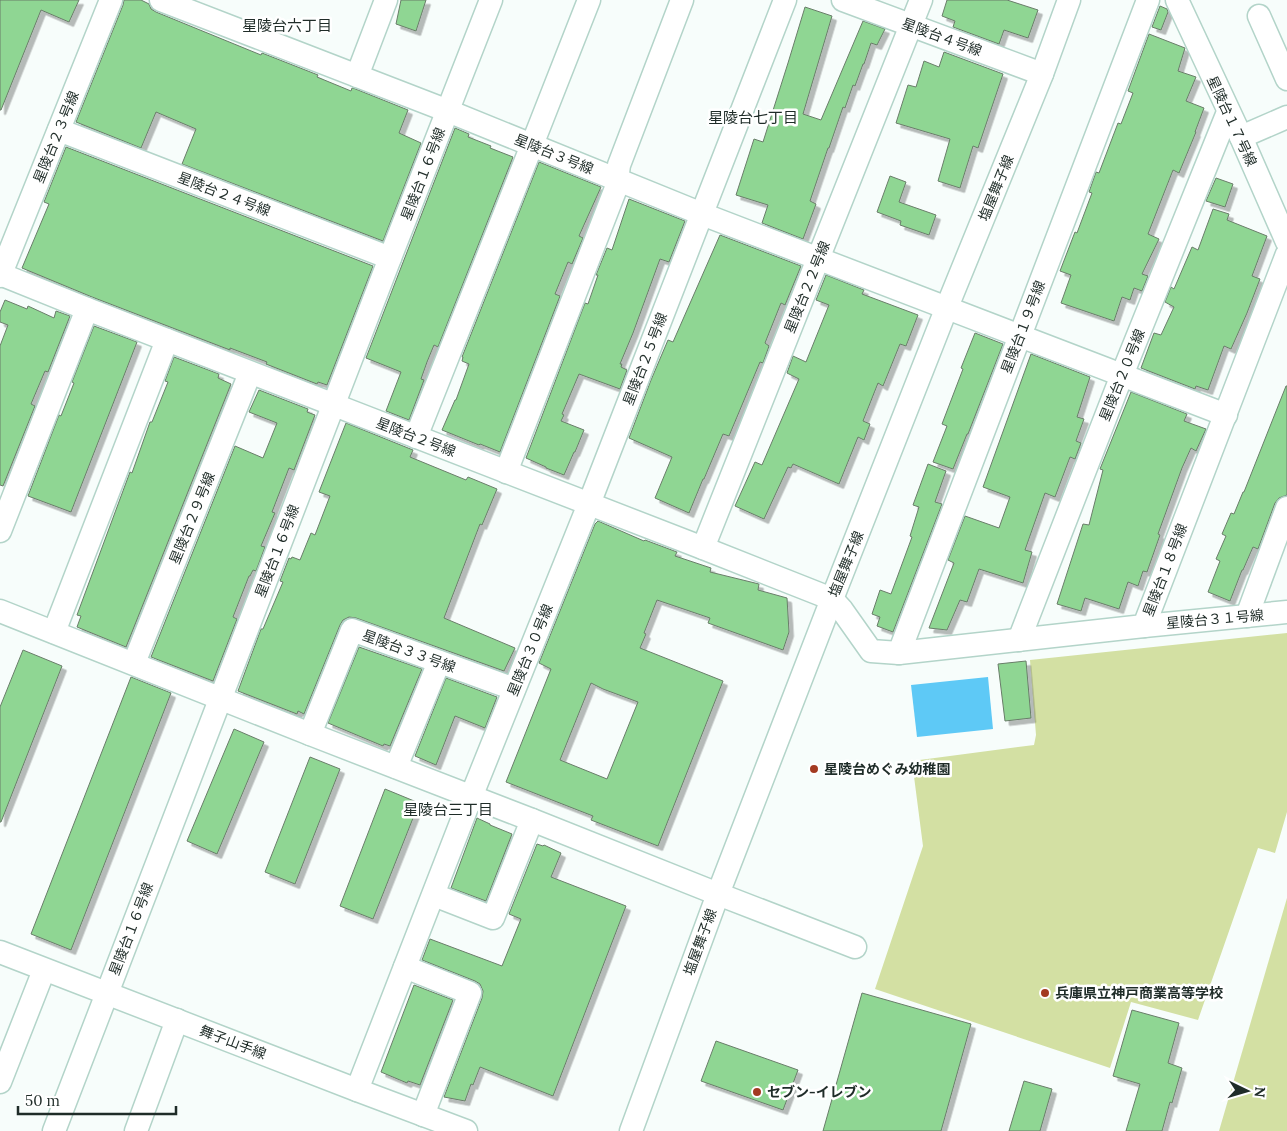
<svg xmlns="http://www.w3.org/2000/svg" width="1287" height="1131" font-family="Lora,'Noto Sans JP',serif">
<defs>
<filter id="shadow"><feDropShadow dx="4.5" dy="4.5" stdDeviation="0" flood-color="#0004"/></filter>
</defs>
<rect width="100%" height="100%" fill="#f7fdfb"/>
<g fill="#d3e0a3">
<path d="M1287 633V812L1275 853 1258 848 1198 1020 1131 1002 1110 1068 875 989 923 846 912 761 1034 745 1036 735 1030 660Z"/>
<path d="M1287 898V1131H1219Z"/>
</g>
<path fill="#5ec9f6" d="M988 677 993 729 917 737 911 685Z"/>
<g fill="#8fd693" stroke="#697d69" fill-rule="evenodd" filter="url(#shadow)">
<path d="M0 0H79L69 22 41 10 1 110H0Z"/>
<path d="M124 0H141L149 4 151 9 156 12 261 55 262 53 318 75 317 77 351 91 352 88H353L408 110 399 133 421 143 383 241 182 164 196 129 156 112 141 148 76 122 123 5Z"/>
<path d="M401 0H426L416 31 396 24Z"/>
<path d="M947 0H1007L1038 10 1028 38 1004 30 999 44 953 27 955 21 942 16Z"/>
<path d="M1160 6 1167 9 1168 12 1161 30 1152 27Z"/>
<path d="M805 7 832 16 803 114 821 120 863 21 885 29 877 45 871 43 864 64H863L855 86 853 85 845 108 843 107 829 148H828L810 201 816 204 803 239 762 223 768 205 736 195 754 139 763 142 788 63Z"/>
<path d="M1149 34 1185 48 1178 71 1196 77 1186 101 1204 108 1195 132H1196L1179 173 1173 170 1148 234 1159 239 1142 274 1148 276 1142 291 1134 288 1130 300 1122 297 1114 321 1061 303 1071 275 1060 271 1075 232 1077 233 1092 193 1089 192 1096 172 1099 173 1118 123 1121 124 1133 93 1128 91Z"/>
<path d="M944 52 1003 74 978 148 973 146 960 188 938 181 950 139 896 123 908 85 916 87 924 61 939 67Z"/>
<path d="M455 128 469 134 468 137 491 146 490 148 513 157 438 347 434 345 427 362 421 379 424 380 409 420 386 411 401 372 366 358Z"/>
<path d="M66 147 373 266 327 385 318 382 317 384 266 364 267 362 230 348V350L92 297 22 268 49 204 44 202Z"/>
<path d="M539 162 601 187 579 236 583 238 572 264 568 262 555 294 560 296 500 452 480 444 479 445 442 430 455 400H456L469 364 462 361 463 357H462Z"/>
<path d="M890 176 906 182 899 202 936 215 929 235 900 225 901 221 877 212Z"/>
<path d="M1216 178 1233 184 1225 207 1206 201Z"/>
<path d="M629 199 685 221 669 262 660 259 633 333 620 364H622L621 367 627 370 620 389 579 374 562 414 564 415 561 421 584 430 575 452H574L564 475 546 468V467L526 458 585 303 588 304 598 275H596L607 248 612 250Z"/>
<path d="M1213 209 1229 214 1227 220 1267 236 1252 276 1260 279 1247 313 1231 349 1224 346 1208 390 1196 386 1195 389 1141 368 1154 333 1161 335 1174 307 1165 302 1171 287 1174 289 1192 247 1198 250Z"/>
<path d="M720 235 801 266 785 305 781 303 765 343 769 346 763 363 760 362 729 436 723 434 704 479H703L689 513 655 498 672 457 629 438 651 380 668 340 673 342Z"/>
<path d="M826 275 864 290 862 294 918 315 906 346 900 344 883 386 878 383 863 421 870 424 864 440 858 437 839 484 793 464 791 468 788 467 764 519 735 506 755 462 762 465 799 379 787 373 793 356 806 362 829 305 816 300Z"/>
<path d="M5 300 27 309 28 306 54 318 56 311 70 316 48 372 45 371 31 404 35 406 3 486 0 485V346L8 325 0 322V312Z"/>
<path d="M94 326 137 342 71 512 28 496 59 415 61 416 74 383 72 382Z"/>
<path d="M975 333 1003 344 968 434H967L953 469 933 462 947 426 942 424 963 369 961 368Z"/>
<path d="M1031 354 1090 377 1077 417 1084 419 1076 441 1081 443 1075 459 1070 457 1055 497 1045 493 1025 550 1032 552 1023 583 979 569 967 602 960 600 947 630 929 628 954 563 948 560 965 516 999 528 1010 497 983 487Z"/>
<path d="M174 357 219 374 218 378 231 384 126 647 77 627 81 616 77 615 130 472 132 473 150 422H152L168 382 165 381Z"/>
<path d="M1286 386H1287V495L1279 498 1275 503 1258 549 1253 547 1243 570H1242L1230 601 1208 592 1220 561 1216 559 1226 536 1222 534 1231 513 1234 514 1243 492H1244Z"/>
<path d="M259 390 308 409 307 412 315 415 294 470 289 468 272 512 275 513 261 546 265 547 256 571 253 570 250 576H249L233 617 237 619 213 681 151 657 235 446 263 458 277 423 249 412Z"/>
<path d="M1131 392 1187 414 1184 421 1206 429 1196 451 1191 448 1182 468 1158 534 1160 535 1147 572 1143 571 1138 586 1128 582 1119 609 1085 598 1081 611 1057 604 1083 524 1089 525 1103 470 1100 469Z"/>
<path d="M346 423 413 450 410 457 466 480 468 477 497 489 482 525 480 524 444 618 515 648 504 671 356 618 349 617 343 620 340 625 304 714 298 711 297 714 238 691 261 629H263L283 582 280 581 289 558 291 559 292 557 300 560 311 533 315 535 330 496 319 492Z"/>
<path d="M928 464 946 471 935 502 942 504 893 632 877 626 880 617 872 614 880 590 891 594 912 537 910 536 919 507 913 505Z"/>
<path d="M598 521 644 541 645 540 677 552 675 556 711 568 710 572 759 584 758 590 787 598 789 632 783 650 708 623 710 618 657 600 644 633 646 634 640 648 723 681 658 846 591 820 593 816 506 782 551 669 539 663 595 524ZM591 683 603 689 638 702 607 779 560 760Z"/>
<path d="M359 647 422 669 390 746 384 744 383 746 328 723Z"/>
<path d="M23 650 62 666 1 822H0V707Z"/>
<path d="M1026 661 1031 718 1005 721 998 664Z"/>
<path d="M131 677 171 693 71 950 31 934Z"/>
<path d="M446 678 497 697 485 728 455 716 436 765 415 756Z"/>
<path d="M234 729 264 742 217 854 187 841Z"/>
<path d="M310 757 340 769 295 884 265 872Z"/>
<path d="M385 789 419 803 373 919 340 906Z"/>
<path d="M477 818 490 824V825L512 834 486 901 451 888Z"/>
<path d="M537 844 543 846 544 845 561 853 551 877 626 906 553 1096 480 1067 473 1085 471 1084 465 1101 444 1097 482 998 483 991 480 984 475 981 422 960 430 939 502 966 521 919 509 914Z"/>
<path d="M414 985 453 1000 420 1085 408 1081 407 1083 381 1072Z"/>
<path d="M862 993 971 1024 941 1131H823Z"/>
<path d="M1132 1010 1179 1023 1168 1063 1182 1068 1172 1103 1170 1102 1162 1131H1126L1140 1084 1113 1076Z"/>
<path d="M716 1041 798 1070 783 1110 701 1081Z"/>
<path d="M1024 1081 1052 1089 1040 1131H1009Z"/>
</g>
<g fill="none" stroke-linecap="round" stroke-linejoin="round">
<defs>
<g id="minor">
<path d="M161 0 448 111 702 214 1226 415"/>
<path d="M843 0 1042 74"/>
<path d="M1177 0 1241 137 1287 242"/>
<path d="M1259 16 1287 79"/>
<path d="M357 76 386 0"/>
<path d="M59 130 390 258"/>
<path d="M1241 137 1287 117"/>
<path d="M0 274 87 309 703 548 832 599 842 610 871 651 899 653 1144 626 1287 254"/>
<path d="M0 276 111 0"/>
<path d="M416 437 532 145 589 0"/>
<path d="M506 472 616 188 619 165 682 0"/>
<path d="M0 531 87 309"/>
<path d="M703 548 921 0"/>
<path d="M0 611 310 734 532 820 718 894 855 947"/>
<path d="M1247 616 1287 508"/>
<path d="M1144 626 1287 612"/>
<path d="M54 632 167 340"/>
<path d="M1019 640 1122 375 1228 112"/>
<path d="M899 653 1148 0"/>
<path d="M134 663 250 373"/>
<path d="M310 734 352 630 514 689"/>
<path d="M396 767 439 662"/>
<path d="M434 895 493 918 532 820"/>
<path d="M0 952 357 1090 466 1131"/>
<path d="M405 967 470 993 423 1115"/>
<path d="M0 1082 44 970"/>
<path d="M357 1090 471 797 589 504 785 0"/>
<path d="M54 1131 390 258 491 0"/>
<path d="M136 1131 177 1020"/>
<path d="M631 1131 718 894 832 599 947 307 1042 74 1069 0"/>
</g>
</defs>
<use href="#minor" stroke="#b3d4c9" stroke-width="25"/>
<use href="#minor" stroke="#fff" stroke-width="22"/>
</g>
<g fill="#a33a21" stroke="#fff" stroke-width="2">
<circle cx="814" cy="769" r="5"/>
<circle cx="1045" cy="993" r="5"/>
<circle cx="757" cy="1092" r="5"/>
</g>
<g text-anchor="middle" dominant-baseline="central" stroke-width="5" stroke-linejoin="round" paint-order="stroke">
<g font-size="14" fill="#1f2c28" stroke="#fff">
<text transform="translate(942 37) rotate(20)">星陵台４号線</text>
<text transform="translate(1232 121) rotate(65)">星陵台１７号線</text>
<text transform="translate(56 137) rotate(-68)">星陵台２３号線</text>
<text transform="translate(554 154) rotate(22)">星陵台３号線</text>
<text transform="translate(423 174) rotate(-69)">星陵台１６号線</text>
<text transform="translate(996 188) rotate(-68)">塩屋舞子線</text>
<text transform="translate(224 194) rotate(21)">星陵台２４号線</text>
<text transform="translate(807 287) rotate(-68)">星陵台２２号線</text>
<text transform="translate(1023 327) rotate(-69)">星陵台１９号線</text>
<text transform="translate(645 359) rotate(-69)">星陵台２５号線</text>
<text transform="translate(1122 375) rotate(-68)">星陵台２０号線</text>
<text transform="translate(416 437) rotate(21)">星陵台２号線</text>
<text transform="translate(192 518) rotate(-68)">星陵台２９号線</text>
<text transform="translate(277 551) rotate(-69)">星陵台１６号線</text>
<text transform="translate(846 564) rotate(-68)">塩屋舞子線</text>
<text transform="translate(1165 570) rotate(-69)">星陵台１８号線</text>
<text transform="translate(1215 619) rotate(-5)">星陵台３１号線</text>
<text transform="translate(530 650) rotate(-68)">星陵台３０号線</text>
<text transform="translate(409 651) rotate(20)">星陵台３３号線</text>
<text transform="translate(131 929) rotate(-69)">星陵台１６号線</text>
<text transform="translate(700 942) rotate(-70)">塩屋舞子線</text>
<text transform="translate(233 1042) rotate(21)">舞子山手線</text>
</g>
<g font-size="14" font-weight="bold" fill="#1f2c28" stroke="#fff" text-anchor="start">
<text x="824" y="769">星陵台めぐみ幼稚園</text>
<text x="1055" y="993">兵庫県立神戸商業高等学校</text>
<text x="767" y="1092">セブン-イレブン</text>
</g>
<g font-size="15" fill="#1f2c28" stroke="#fff">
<text x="287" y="25">星陵台六丁目</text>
<text x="753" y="117">星陵台七丁目</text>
<text x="448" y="809">星陵台三丁目</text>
</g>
</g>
<g transform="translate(1247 1091) rotate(95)" stroke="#ffffff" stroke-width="4" paint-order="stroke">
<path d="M0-4L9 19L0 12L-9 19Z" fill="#1f2c28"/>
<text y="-8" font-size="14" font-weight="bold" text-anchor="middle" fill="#1f2c28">N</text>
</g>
<path d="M18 1106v8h158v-8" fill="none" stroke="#1f2c28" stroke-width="2.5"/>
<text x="25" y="1106" font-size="15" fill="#1f2c28" stroke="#ffffff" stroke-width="4" paint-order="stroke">50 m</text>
</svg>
